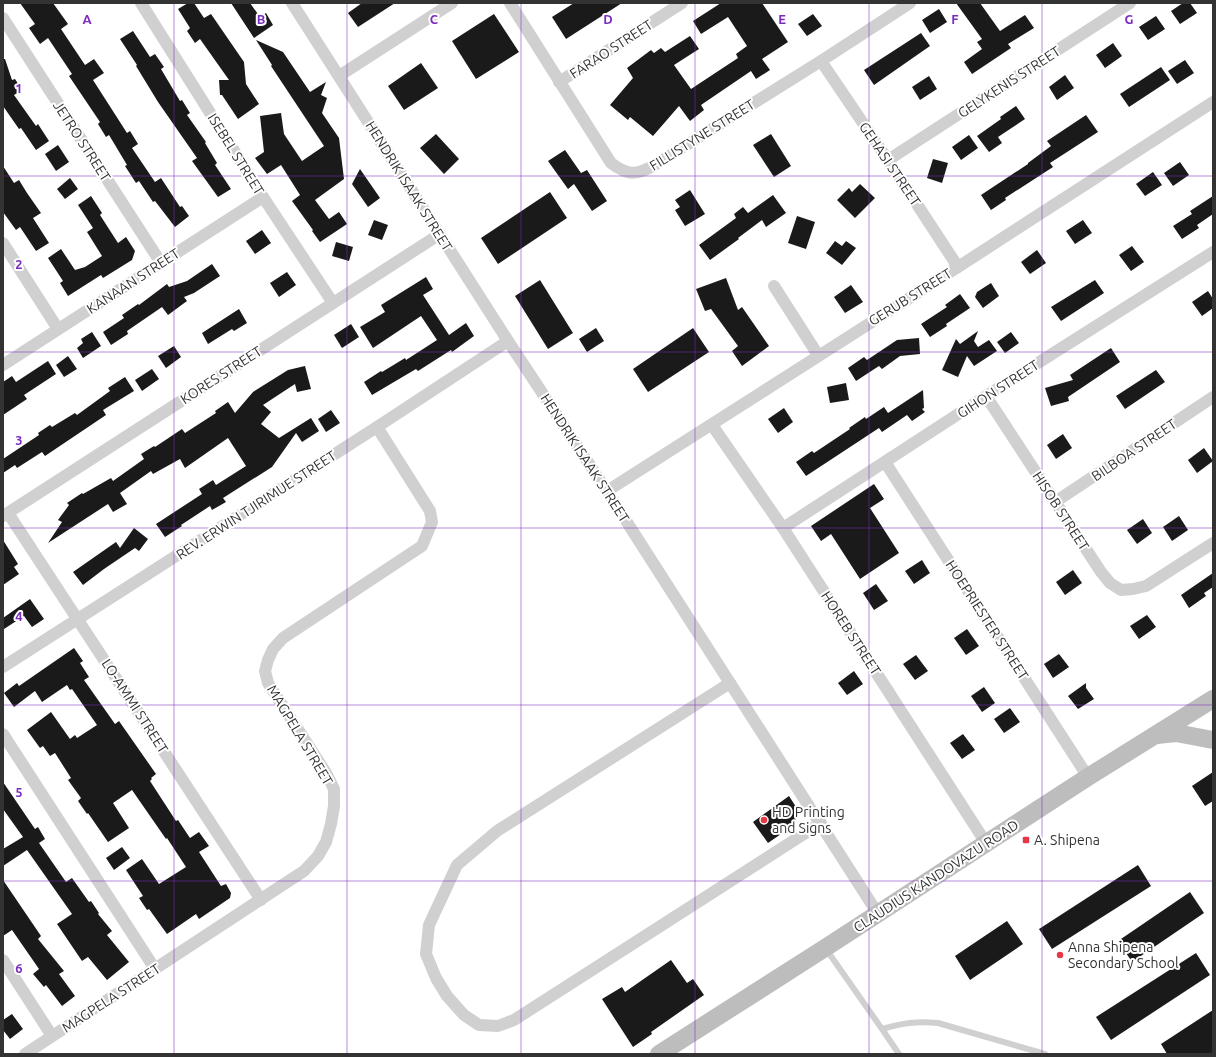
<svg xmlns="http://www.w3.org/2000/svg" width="1216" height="1057" font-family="Ubuntu,sans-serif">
<rect width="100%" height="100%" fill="#fff"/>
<g fill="#1a1a1a">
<path d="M20 3H53L68 24 61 29 85 65 94 59 104 73 93 80 127 133 130 131 138 144 132 148 155 182 161 178 180 207 182 206 189 216 175 227 155 201 153 202 139 181 136 183 125 166 127 165 109 135 106 137 98 124 100 122 69 76 72 74 48 38 40 44 29 28 35 24Z"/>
<path d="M188 3H194L204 18 211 14 244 62 246 84 259 104 238 119 222 95H220L219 80H229L200 39 195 43 187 31 190 28 178 9Z"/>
<path d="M231 3H250L260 17 266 13 273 25 254 38Z"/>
<path d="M362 3H395L358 27 348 13Z"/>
<path d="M574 3H622L566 39 552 17Z"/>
<path d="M721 3H762L788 42 762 59 770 70 756 79 751 71 701 105 704 110 690 121 679 106 653 136 630 117 628 120 610 105 633 78 627 68 651 50 654 53 661 48 665 52 690 36 699 49 674 65 691 89 738 58 736 54 747 46 728 17 701 34 693 21Z"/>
<path d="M956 3H980L1000 31 1025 15 1034 28 1008 44 1011 48 972 74 964 62 982 49 977 42 982 39Z"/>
<path d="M1183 3H1190L1197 13 1180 24 1171 11Z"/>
<path d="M939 9 947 22 930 33 922 20Z"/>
<path d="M494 14 519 52 476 79 452 41Z"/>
<path d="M813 14 822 26 807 36 798 24Z"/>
<path d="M1156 16 1165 29 1148 40 1139 27Z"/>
<path d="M133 31 150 57 155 54 164 67 161 69 180 101 182 100 190 113 187 115 206 142 205 143 217 163 215 165 231 189 218 197 192 161 197 158 158 102 136 66 137 65 120 39Z"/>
<path d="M921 33 930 46 874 85 864 70Z"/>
<path d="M256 40 283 52 310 92 326 82 321 95 327 98 322 113 339 138 344 179 315 200 329 219 339 212 347 224 320 242 312 231 313 230 292 201 300 195 281 165 267 174 255 158 264 152 260 116 281 113 284 134 302 161 324 146 271 66 272 65Z"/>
<path d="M1113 43 1122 56 1105 68 1096 55Z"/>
<path d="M3 59H5L12 80 15 79 22 90 14 95 36 126 38 124 49 141 36 150 21 128 19 129 3 106Z"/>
<path d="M1185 60 1194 73 1177 84 1168 71Z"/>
<path d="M421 63 438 88 404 110 388 86Z"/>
<path d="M1161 67 1170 80 1129 107 1120 94Z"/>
<path d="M1065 75 1074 88 1057 100 1049 87Z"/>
<path d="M929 76 937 89 920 100 912 87Z"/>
<path d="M1016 106 1025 119 998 137 1002 143 989 152 977 136 1001 119 1000 117Z"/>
<path d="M1086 115 1098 132 1050 163 1053 167 1005 198 1006 200 991 210 981 195 1028 164V163L1051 146 1047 141Z"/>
<path d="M436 134 459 159 444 174 420 148Z"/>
<path d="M771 134 791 166 774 177 753 145Z"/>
<path d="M969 135 978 148 961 160 952 147Z"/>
<path d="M58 145 69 162 56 171 45 154Z"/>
<path d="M565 150 581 173 587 170 607 201 592 211 574 184 568 189 548 161Z"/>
<path d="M933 159 948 163 942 183 927 178Z"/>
<path d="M1180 162 1189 175 1173 186 1164 173Z"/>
<path d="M3 166 14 183 19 180 27 193 41 213 33 218 49 243 36 251 20 227 16 230 3 212Z"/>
<path d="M360 169 380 198 368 207 352 184Z"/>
<path d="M1153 172 1162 185 1145 196 1136 184Z"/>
<path d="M70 178 78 189 65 199 57 189Z"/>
<path d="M860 184 875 198 855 218 837 200 849 188 852 192Z"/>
<path d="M690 190 705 214 685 226 675 210 680 207 675 200Z"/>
<path d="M550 192 567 218 498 264 481 238Z"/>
<path d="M773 195 786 213 766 227 762 220 738 238 739 239 710 260 699 245 736 218 734 214 743 207 748 213Z"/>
<path d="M91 196 102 213 100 215 118 243 126 237 135 251 132 260 103 278 101 275 68 296 60 283 63 281 48 258 61 249 75 270 85 267 102 256 87 232 93 228 78 205Z"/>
<path d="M1213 196V214L1197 225 1199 228 1182 239 1173 226 1192 214 1190 211Z"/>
<path d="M797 216 815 222 806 249 788 243Z"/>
<path d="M374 220 388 225 382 240 368 235Z"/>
<path d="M1083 220 1092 233 1075 244 1066 231Z"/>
<path d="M262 230 271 243 255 254 246 241Z"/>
<path d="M835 241 842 246 846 241 856 248 842 265 826 253Z"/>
<path d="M336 242 353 247 349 261 332 256Z"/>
<path d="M1132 246 1144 262 1131 271 1119 255Z"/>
<path d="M1037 250 1046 263 1030 274 1021 262Z"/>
<path d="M212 264 220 276 194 293 184 297 187 301 168 315 162 307 127 331 128 334 111 345 103 332 124 318 122 315 138 304 139 305 167 284 169 287 187 281Z"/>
<path d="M287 272 296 285 279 297 270 283Z"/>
<path d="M426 277 433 289 423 295 449 335 466 323 474 336 452 352 451 350 418 371 416 369 372 395 364 382 381 371 382 372 405 358 406 360 437 340 421 316 373 348 360 327 385 312 381 305Z"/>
<path d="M726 278 738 310 742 307 769 346 742 366 732 351 738 346 711 309 705 311 696 289Z"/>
<path d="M540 280 573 333 548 349 515 296Z"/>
<path d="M1095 280 1104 293 1061 321 1051 307Z"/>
<path d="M991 283 999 296 983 308 975 297 977 292Z"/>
<path d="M851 285 863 302 845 313 834 297Z"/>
<path d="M1208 291 1213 299V308L1202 316 1192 302Z"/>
<path d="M960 294 970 308 946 324 947 326 930 337 921 324 947 307 945 305Z"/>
<path d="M239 309 247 323 234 331 232 329 208 344 202 333Z"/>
<path d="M351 324 359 337 342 348 334 335Z"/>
<path d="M596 328 604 341 587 352 579 339Z"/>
<path d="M693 328 709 352 648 392 633 369Z"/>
<path d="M978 331 974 341 978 347 989 340 997 351 974 366 967 356 958 377 942 370 956 339 960 344Z"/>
<path d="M92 332 101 346 83 358 77 348 83 343 81 339Z"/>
<path d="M1011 332 1019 343 1005 353 997 342Z"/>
<path d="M919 338 920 354 900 356 882 369 879 366 856 381 848 368 864 357 867 360 897 340Z"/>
<path d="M174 346 181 357 166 368 158 356Z"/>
<path d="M1111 348 1120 362 1068 397 1069 401 1051 406 1045 388 1073 380 1070 375Z"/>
<path d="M68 356 77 369 64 377 56 365Z"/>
<path d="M48 361 56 374 24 395 27 399 3 415V382L12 376 16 382Z"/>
<path d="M305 366 311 389 297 392 295 384 263 405 271 412 261 424 279 438 311 418 319 431 302 442 296 433 272 467 223 498 226 502 212 510 210 506 181 525 182 526 165 537 156 524 202 494 199 489 213 480 216 485 246 466 228 438 185 468 180 459 153 474 151 471 120 493 127 504 113 512 108 504 48 543 62 522 58 520 69 505 67 503 82 493 83 494 111 478 113 481 144 459 141 454 154 446 155 447 182 429 185 433 216 413 215 411 228 402 235 413 253 392 288 370Z"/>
<path d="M152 369 159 379 142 391 135 380Z"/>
<path d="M1156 370 1165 382 1125 409 1116 396Z"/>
<path d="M125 377 134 391 103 410 106 415 45 456 42 452 17 468 15 465 3 473V459L39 435 38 433 50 425 52 427 75 413 77 415 110 391 108 388Z"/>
<path d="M846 383 849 400 830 403 827 387Z"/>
<path d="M923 390 924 408 922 409 925 412 912 421 907 415 882 432 879 428 806 476 796 462 812 451 814 453 850 429 849 428 865 417 866 419 884 407 888 413Z"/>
<path d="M784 408 793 422 778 433 768 419Z"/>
<path d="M331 410 340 423 326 432 318 419Z"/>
<path d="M1063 434 1072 448 1056 459 1047 445Z"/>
<path d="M1204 448 1213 461 1197 473 1188 460Z"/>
<path d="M874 484 884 499 870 508 899 553 860 579 831 534 821 541 811 526Z"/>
<path d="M1179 516 1188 530 1172 541 1163 527Z"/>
<path d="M1143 519 1152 533 1137 544 1127 530Z"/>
<path d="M134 528 148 539 139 551 135 548 104 569 83 585 73 572 116 542 120 548Z"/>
<path d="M3 540 18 564 14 567 19 574 3 585Z"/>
<path d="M922 560 930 573 914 584 905 571Z"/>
<path d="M1073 570 1082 583 1065 595 1056 582Z"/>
<path d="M1213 573V587L1204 593 1206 596 1189 608 1181 595Z"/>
<path d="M876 584 888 601 874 610 863 593Z"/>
<path d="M30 599 44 619 32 627 24 616 4 629 3 618Z"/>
<path d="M1147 615 1156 627 1139 639 1130 626Z"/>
<path d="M967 629 979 646 966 655 954 638Z"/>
<path d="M74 648 83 661 80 663 89 677 84 680 115 724 119 721 156 774 151 778 152 779 150 781 176 821 178 820 190 838 199 832 209 846 199 852 221 886 226 884 231 893 230 898 199 919 196 914 167 934 149 909 147 910 139 898 143 896 126 870 142 859 159 884 186 867 167 838 166 839 132 790 113 803 129 828 108 842 88 813 87 814 78 801 81 798 68 780 71 778 55 753 50 756 43 746 40 748 27 730 51 712 70 739 75 735 77 738 97 725 72 689 70 690 67 685 42 702 35 691 14 707 4 693 17 683 19 686Z"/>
<path d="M1059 654 1069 667 1053 678 1044 664Z"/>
<path d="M916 655 928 671 915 680 903 664Z"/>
<path d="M854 671 863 684 847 695 838 683Z"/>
<path d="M1086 683V688L1094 699 1078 709 1068 696Z"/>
<path d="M984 687 995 703 982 712 971 696Z"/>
<path d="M1010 708 1020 722 1004 733 994 719Z"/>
<path d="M963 734 975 750 962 759 950 743Z"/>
<path d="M1213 772V801L1205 806 1192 786Z"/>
<path d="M3 782 35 829 38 827 45 839 39 843 66 882 72 878 89 902 91 901 99 913 98 914 112 931 107 935 129 962 107 980 88 957 82 961 57 924 72 914 27 850 3 866V849L23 837 3 809Z"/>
<path d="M789 796 798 810 794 825 768 843 753 822Z"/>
<path d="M122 847 130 858 114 870 106 858Z"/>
<path d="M1138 865 1151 886 1052 949 1039 929Z"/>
<path d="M3 880 41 936 38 939 64 971 59 974 75 996 62 1006 46 985 44 987 33 974 39 969 12 930 3 936Z"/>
<path d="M1190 892 1204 913 1132 962 1118 941Z"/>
<path d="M1007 921 1023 944 970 980 955 956Z"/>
<path d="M1196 953 1210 975 1111 1040 1096 1017Z"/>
<path d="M671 960 687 983 693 979 704 995 651 1032 652 1034 633 1047 602 999 622 987 625 992Z"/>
<path d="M1213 1010V1054H1167L1161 1044Z"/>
<path d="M12 1014 23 1029 10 1039 3 1030V1020Z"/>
</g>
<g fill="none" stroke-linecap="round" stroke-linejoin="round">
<g stroke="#d0d0d0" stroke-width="6">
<path d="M826 949 882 1029C903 1023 916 1021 938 1023L1045 1054"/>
<path d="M882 1029 899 1054"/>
</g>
<g stroke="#d0d0d0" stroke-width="12">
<path d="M141 3 263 197 333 303"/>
<path d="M292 3 508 341 607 491 878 914"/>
<path d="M510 3 611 163C627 175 635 176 653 166L821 61 910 3"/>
<path d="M3 18 161 263"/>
<path d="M821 61 888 160 958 267"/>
<path d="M339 76 452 3"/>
<path d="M559 82 682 3"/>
<path d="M888 160 1130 3"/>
<path d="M3 243 58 329"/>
<path d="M774 286 818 355"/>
<path d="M3 365 263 197"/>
<path d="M986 396 1101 572 1110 583 1121 590 1133 589 1146 586 1213 543"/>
<path d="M712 425 783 528 986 843"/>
<path d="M885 462 1088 777"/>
<path d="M607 491 958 267 1213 102"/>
<path d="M1055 502 1213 397"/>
<path d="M8 513 261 900"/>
<path d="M3 516 440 234"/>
<path d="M783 528 986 396 1213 252"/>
<path d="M3 667 377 427 508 341"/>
<path d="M730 683 497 831 457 865 429 925 426 954 436 978 447 996 464 1015 479 1025 498 1026 514 1020 821 823"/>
<path d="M3 734 155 969"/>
<path d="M3 960 52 1036"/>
<path d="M25 1054 304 871 318 856 326 842 331 824 334 806V789L326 773 268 683 265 671 268 660 273 649 283 638 422 546 432 522 430 511 377 427"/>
</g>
<g stroke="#bdbdbd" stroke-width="18">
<path d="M1157 735 1176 733 1213 740"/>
<path d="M659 1054 825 948 1088 777 1213 699"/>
</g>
</g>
<path fill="none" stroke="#7b2cbf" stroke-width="1" stroke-opacity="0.55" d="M174 3V1054M347 3V1054M521 3V1054M695 3V1054M869 3V1054M1042 3V1054M3 176H1213M3 352H1213M3 528H1213M3 705H1213M3 881H1213"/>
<g fill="#e63946" stroke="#fff" stroke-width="1.5">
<circle cx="764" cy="820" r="4"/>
<rect x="1022" y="836" width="8" height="8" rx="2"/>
<circle cx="1060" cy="955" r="4"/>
</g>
<g text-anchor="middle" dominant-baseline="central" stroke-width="4" stroke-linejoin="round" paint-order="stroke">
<g font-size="14" fill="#333" stroke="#fff">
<text transform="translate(611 49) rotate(-33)">FARAO STREET</text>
<text transform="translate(1009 82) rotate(-33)">GELYKENIS STREET</text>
<text transform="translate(702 135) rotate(-32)">FILLISTYNE STREET</text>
<text transform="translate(82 141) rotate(57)">JETRO STREET</text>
<text transform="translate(236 154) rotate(58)">ISEBEL STREET</text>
<text transform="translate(890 164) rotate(56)">GEHASI STREET</text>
<text transform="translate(409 186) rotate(58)">HENDRIK ISAAK STREET</text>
<text transform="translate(133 281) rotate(-33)">KANAAN STREET</text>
<text transform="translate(910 297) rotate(-32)">GERUB STREET</text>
<text transform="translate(221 375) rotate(-33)">KORES STREET</text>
<text transform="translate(998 389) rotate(-33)">GIHON STREET</text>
<text transform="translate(1134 450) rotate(-34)">BILBOA STREET</text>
<text transform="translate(585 458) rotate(57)">HENDRIK ISAAK STREET</text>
<text transform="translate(256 505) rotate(-33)">REV. ERWIN TJIRIMUE STREET</text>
<text transform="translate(1061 511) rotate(57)">HISOB STREET</text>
<text transform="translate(987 620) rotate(57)">HOEPRIESTER STREET</text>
<text transform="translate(851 633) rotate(57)">HOREB STREET</text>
<text transform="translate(135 706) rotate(57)">LO-AMMI STREET</text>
<text transform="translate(300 735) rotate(59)">MAGPELA STREET</text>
<text transform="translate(936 876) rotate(-33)">CLAUDIUS KANDOVAZU ROAD</text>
<text transform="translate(111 998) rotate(-33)">MAGPELA STREET</text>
</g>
<g font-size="14" fill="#333" stroke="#fff" text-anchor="start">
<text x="772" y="812">HD Printing<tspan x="772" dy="16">and Signs</tspan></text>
<text x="1034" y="840">A. Shipena</text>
<text x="1068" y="947">Anna Shipena<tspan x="1068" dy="16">Secondary School</tspan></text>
</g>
</g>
<g font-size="13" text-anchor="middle" font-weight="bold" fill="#7b2cbf" stroke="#fff" stroke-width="4" stroke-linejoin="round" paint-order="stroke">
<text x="87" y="24">A</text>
<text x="261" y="24">B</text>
<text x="434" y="24">C</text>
<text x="608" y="24">D</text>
<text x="782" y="24">E</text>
<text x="955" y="24">F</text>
<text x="1129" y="24">G</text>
<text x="19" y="93">1</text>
<text x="19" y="269">2</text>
<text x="19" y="445">3</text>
<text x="19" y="621">4</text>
<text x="19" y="797">5</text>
<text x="19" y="973">6</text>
</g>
<rect width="1216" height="1057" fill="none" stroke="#333333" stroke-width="8"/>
</svg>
